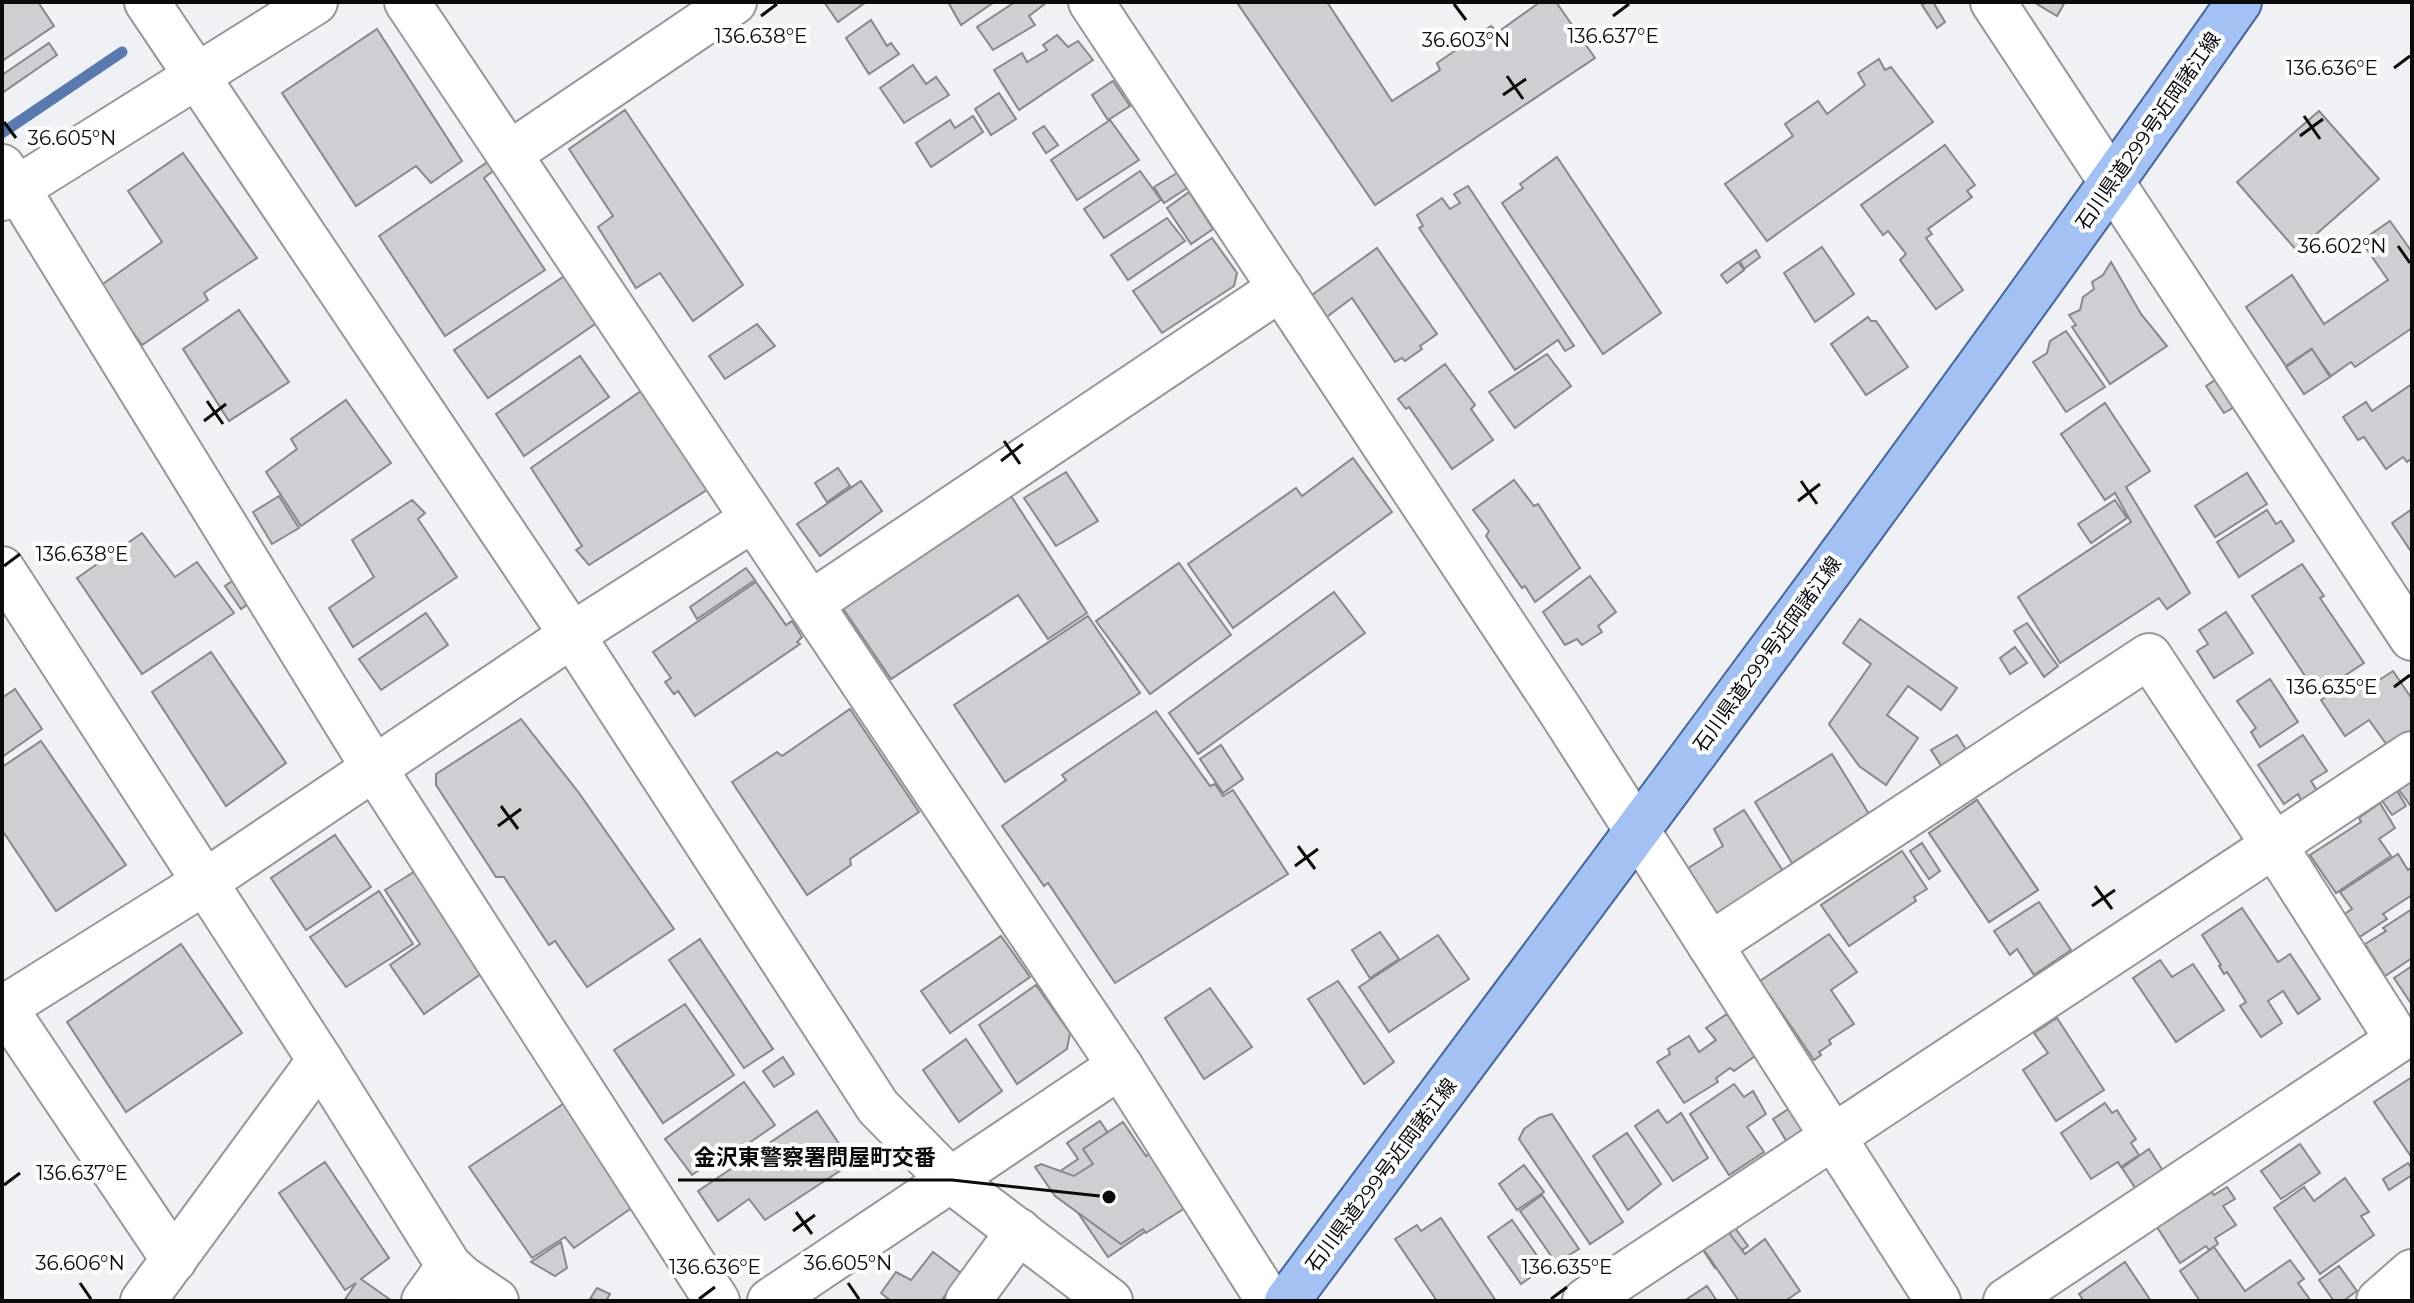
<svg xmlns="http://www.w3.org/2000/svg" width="2414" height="1303" font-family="Montserrat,'Noto Sans JP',sans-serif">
<rect width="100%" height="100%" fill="#eff1f4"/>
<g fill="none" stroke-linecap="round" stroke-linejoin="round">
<path stroke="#5979af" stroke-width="11" d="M2 133 122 52"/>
</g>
<g fill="#cdcfd2" stroke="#86888b" stroke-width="2">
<path d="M2 2H38L54 26 2 61Z"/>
<path d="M824 2H866L838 22Z"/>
<path d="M948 2H994L961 25Z"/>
<path d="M1015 2 1046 3 1029 16 1035 25 993 50 977 27Z"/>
<path d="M1240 2H1327L1392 101 1440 70 1437 63 1491 26 1498 32 1540 2H1556L1595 58 1375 205 1238 4Z"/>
<path d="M1927 2H1933L1945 22 1937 28 1922 5Z"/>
<path d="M2039 2H2065L2057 16 2037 4Z"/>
<path d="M871 20 887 46 891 43 899 54 869 74 846 38Z"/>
<path d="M377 29 462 161 431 183 416 166 356 206 282 93Z"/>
<path d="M1057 35 1068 47 1078 41 1093 60 1019 110 994 70 1022 53 1027 62 1047 50 1043 45Z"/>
<path d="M49 43 57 55 2 93V75Z"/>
<path d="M1879 59 1885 70 1891 67 1933 122 1767 241 1725 184 1793 136 1785 124 1818 101 1827 114 1865 85 1858 73Z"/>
<path d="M913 65 926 84 936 77 949 95 904 123 880 88Z"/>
<path d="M1113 81 1130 106 1108 120 1092 95Z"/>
<path d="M999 93 1016 119 991 135 975 109Z"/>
<path d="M625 110 743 285 693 321 660 273 636 288 598 227 613 216 569 149Z"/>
<path d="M2319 111 2379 179 2297 251 2237 182Z"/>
<path d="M973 116 983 132 931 167 916 143 950 120 955 128Z"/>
<path d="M1110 120 1139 160 1077 200 1051 160Z"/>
<path d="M1044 126 1058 145 1046 153 1033 133Z"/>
<path d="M1945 145 1975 185 1967 191 1972 197 1928 229 1932 234 1926 238 1963 290 1936 309 1900 260 1906 254 1888 231 1883 235 1861 205Z"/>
<path d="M183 153 257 258 204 293 208 300 142 345 100 286 162 242 128 191Z"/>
<path d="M1557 157 1661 313 1603 354 1502 203 1523 188 1520 184Z"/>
<path d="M492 159 497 168 484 178 545 270 445 336 379 236Z"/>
<path d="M1140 171 1161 200 1104 238 1084 209Z"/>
<path d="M1177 173 1187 188 1164 203 1154 187Z"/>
<path d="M1468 186 1574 346 1565 351 1558 340 1515 370 1419 228 1423 226 1417 215 1442 198 1450 209 1460 203 1454 194Z"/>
<path d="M1189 192 1213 229 1191 244 1167 208Z"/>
<path d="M1167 218 1185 241 1128 280 1111 255Z"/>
<path d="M2390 221 2412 252V328L2355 367 2351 362 2331 376 2311 349 2286 366 2246 307 2292 275 2324 324 2388 280 2361 241Z"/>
<path d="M1212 238 1237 273 1234 286 1162 333 1133 291Z"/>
<path d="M1822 247 1854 294 1815 322 1784 273Z"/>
<path d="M1377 248 1437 334 1420 346 1422 349 1405 361 1402 358 1395 362 1352 298 1320 322 1305 300Z"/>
<path d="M1756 250 1760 257 1744 269 1740 261Z"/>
<path d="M1738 262 1744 270 1727 283 1721 275Z"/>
<path d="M2111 262 2141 314 2167 346 2110 384 2072 327 2076 325 2069 315 2080 310 2083 297 2094 289 2092 282 2103 275Z"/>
<path d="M566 275 598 322 488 398 454 350Z"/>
<path d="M239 310 289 382 229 421 183 349Z"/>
<path d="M1868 317 1871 321H1876L1908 367 1866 395 1831 344Z"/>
<path d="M757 324 775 346 725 379 709 356Z"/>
<path d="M2066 331 2105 387 2066 412 2033 362 2047 353 2050 341Z"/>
<path d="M2312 349 2330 377 2304 394 2286 367Z"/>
<path d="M1547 354 1571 386 1515 428 1489 392Z"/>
<path d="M580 356 609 397 524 456 496 414Z"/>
<path d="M1445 364 1475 405 1471 409 1493 440 1452 469 1409 407 1406 409 1398 399Z"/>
<path d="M2220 377 2238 405 2224 413 2206 386Z"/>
<path d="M2412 384V458L2407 462 2403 457 2386 469 2364 437 2358 440 2343 417 2366 402 2372 411Z"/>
<path d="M641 391 710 488 589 565 576 550 582 546 531 468Z"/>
<path d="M346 400 391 463 301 526 266 472 297 449 291 439Z"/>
<path d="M2105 403 2150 471 2126 487 2190 593 2167 609 2159 598 2060 663 2018 597 2131 522 2115 493 2105 500 2061 434Z"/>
<path d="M1353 458 1392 512 1233 628 1188 564 1296 488 1302 496Z"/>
<path d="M838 468 850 486 827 502 815 483Z"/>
<path d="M1066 472 1098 521 1056 546 1024 498Z"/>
<path d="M2247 473 2267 504 2215 537 2195 506Z"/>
<path d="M1514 480 1534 506 1538 504 1580 568 1535 602 1525 586 1522 588 1486 536 1489 531 1473 510Z"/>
<path d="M861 481 882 511 820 556 797 524Z"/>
<path d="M279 496 299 528 272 544 253 512Z"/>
<path d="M1011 496 1087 613 1048 639 1018 595 891 679 842 607Z"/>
<path d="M412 500 425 513 418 519 457 577 353 647 329 608 374 577 352 540Z"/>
<path d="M2115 500 2127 518 2091 543 2078 524Z"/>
<path d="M2412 509V553L2392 523Z"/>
<path d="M2267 510 2276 524 2281 521 2294 541 2239 577 2217 542Z"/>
<path d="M142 533 175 577 197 562 234 613 142 674 77 578Z"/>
<path d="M1179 563 1231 635 1150 694 1096 621Z"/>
<path d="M2302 564 2324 596 2320 598 2364 663 2317 694 2252 596Z"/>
<path d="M746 568 755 580 697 619 690 607Z"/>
<path d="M244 573 259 596 241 609 225 586Z"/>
<path d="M1590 576 1616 612 1598 626 1602 632 1582 645 1577 639 1565 645 1543 612Z"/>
<path d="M756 582 786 625 792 621 802 637 797 642 800 644 695 716 678 691 674 694 665 682 671 678 653 652Z"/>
<path d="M1334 592 1365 633 1198 754 1169 713Z"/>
<path d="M2226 612 2253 653 2214 678 2197 651 2208 644 2199 630Z"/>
<path d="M426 613 448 645 381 690 359 659Z"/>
<path d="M1088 616 1140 693 1005 782 954 705Z"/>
<path d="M1860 619 1957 688 1941 710 1908 686 1887 715 1918 738 1886 785 1859 766 1829 724 1871 664 1843 643Z"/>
<path d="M2027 623 2058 666 2044 677 2014 631Z"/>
<path d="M2015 647 2027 663 2010 674 2000 658Z"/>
<path d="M211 652 286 763 226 806 152 692Z"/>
<path d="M2393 671 2410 696 2412 695V733L2389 748 2369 720 2345 736 2321 700 2344 684 2350 694 2371 680 2373 684Z"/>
<path d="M2270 679 2298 722 2260 747 2251 732 2256 728 2237 701Z"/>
<path d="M15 689 42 729 2 757V698Z"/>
<path d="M850 709 919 812 850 859 851 865 807 895 732 782 777 752 782 756Z"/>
<path d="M1156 711 1210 786 1215 784 1223 796 1233 790 1288 874 1115 983 1048 883 1044 886 1002 826 1066 780 1062 775Z"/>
<path d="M521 719 579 793 674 929 587 987 555 941 549 945 504 877H496L436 785V774Z"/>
<path d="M1957 735 1967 751 1942 767 1931 750Z"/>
<path d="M2303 735 2327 771 2311 781 2318 792 2302 802 2298 794 2284 804 2258 765Z"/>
<path d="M41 741 126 865 56 911 4 833 2 834V767Z"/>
<path d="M1221 745 1243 779 1223 793 1200 759Z"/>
<path d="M1832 754 1869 814 1792 863 1755 802Z"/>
<path d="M2410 782 2412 784V804L2410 805 2399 790Z"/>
<path d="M2396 789 2406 806 2392 815 2381 799Z"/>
<path d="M1977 800 2038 890 1989 922 1929 833Z"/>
<path d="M1977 800 2038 890 1989 922 1929 833Z"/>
<path d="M2380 803 2395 828 2379 839 2391 856 2336 893 2310 855 2361 822 2359 818Z"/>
<path d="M1744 810 1783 871 1714 917 1685 870 1723 846 1714 829Z"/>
<path d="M335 835 371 887 306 930 271 878Z"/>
<path d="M1922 843 1940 871 1929 879 1910 851Z"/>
<path d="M1902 851 1927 889 1914 897 1916 901 1849 946 1821 905Z"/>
<path d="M2398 854 2408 870 2412 867V895L2383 914 2387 919 2358 938 2343 915 2352 909 2340 892Z"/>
<path d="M428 863 495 964 424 1014 390 965 420 944 385 890Z"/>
<path d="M379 891 413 944 346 987 310 937Z"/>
<path d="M2039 902 2071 950 2034 975 2017 949 2010 955 1994 931Z"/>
<path d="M2242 908 2278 962 2290 954 2320 999 2298 1014 2283 991 2268 1001 2282 1023 2261 1037 2240 1006 2246 1002 2227 972 2224 974 2219 966 2221 965 2202 935Z"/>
<path d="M2412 909V958L2385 976 2365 944 2386 931 2383 928Z"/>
<path d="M1380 932 1399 959 1370 978 1352 950Z"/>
<path d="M1829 934 1857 972 1831 990 1854 1024 1829 1040 1831 1044 1819 1052 1821 1055 1814 1060 1760 981Z"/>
<path d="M1438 935 1469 979 1389 1032 1359 987Z"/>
<path d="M1001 936 1030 977 950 1033 921 991Z"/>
<path d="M700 939 773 1049 744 1068 669 960Z"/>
<path d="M181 944 242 1033 126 1112 67 1022Z"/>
<path d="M2160 960 2172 977 2193 964 2224 1010 2176 1042 2133 978Z"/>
<path d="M2412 966V1005L2394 978Z"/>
<path d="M1338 981 1394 1062 1364 1084 1308 999Z"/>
<path d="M1036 985 1070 1033 1067 1049 1017 1084 979 1025Z"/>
<path d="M1210 988 1252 1047 1204 1079 1165 1018Z"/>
<path d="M685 1004 734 1075 663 1123 614 1050Z"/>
<path d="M1727 1014 1755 1056 1734 1071 1730 1068 1716 1078 1718 1082 1684 1103 1657 1062 1670 1054 1668 1049 1689 1036 1699 1052 1716 1040 1706 1028Z"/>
<path d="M2057 1018 2104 1090 2056 1121 2023 1070 2048 1053 2034 1033Z"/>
<path d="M966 1039 1002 1091 959 1122 923 1070Z"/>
<path d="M783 1057 794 1074 774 1087 763 1071Z"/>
<path d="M2412 1077V1158L2374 1102Z"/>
<path d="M744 1082 775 1125 729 1157 724 1153 692 1175 665 1139Z"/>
<path d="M1734 1084 1744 1097 1753 1091 1766 1114 1747 1127 1764 1152 1729 1175 1690 1114Z"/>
<path d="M578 1094 646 1198 574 1248 565 1237 532 1258 469 1167Z"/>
<path d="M2105 1103 2112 1113 2117 1110 2125 1123 2136 1139 2131 1143 2139 1155 2121 1167 2118 1162 2091 1179 2061 1133Z"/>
<path d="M1796 1104 1806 1130 1787 1142 1773 1119Z"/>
<path d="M1658 1110 1667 1123 1681 1113 1708 1158 1673 1181 1635 1126Z"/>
<path d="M817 1111 852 1163 765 1220 749 1199 718 1221 698 1191Z"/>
<path d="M1552 1114 1623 1222 1590 1244 1519 1139 1524 1129 1539 1118Z"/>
<path d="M1100 1121 1165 1218 1108 1257 1053 1176 1078 1159 1067 1143Z"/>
<path d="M1123 1122 1146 1156 1149 1154 1185 1208 1146 1233 1143 1229 1121 1244 1055 1196 1035 1167 1041 1164 1074 1176 1093 1164 1083 1149Z"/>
<path d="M1627 1133 1661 1184 1628 1210 1593 1156Z"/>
<path d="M2300 1144 2320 1173 2281 1199 2261 1171Z"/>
<path d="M2149 1149 2165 1174 2138 1192 2122 1168Z"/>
<path d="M325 1162 389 1258 361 1279 392 1301H344L356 1283 345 1290 279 1193Z"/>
<path d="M2408 1163 2412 1169V1175L2389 1190 2383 1179Z"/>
<path d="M1524 1165 1544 1192 1517 1210 1499 1184Z"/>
<path d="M2345 1178 2369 1212 2361 1216 2374 1235 2320 1274 2274 1208 2304 1187 2314 1201Z"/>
<path d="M2227 1187 2235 1199 2223 1206 2236 1225 2215 1238 2218 1244 2209 1250 2206 1246 2180 1263 2157 1227 2212 1192 2214 1195Z"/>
<path d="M1542 1195 1579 1249 1556 1263 1520 1211Z"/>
<path d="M1441 1218 1496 1301H1437L1395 1239 1417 1225 1421 1231Z"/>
<path d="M1512 1220 1545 1267 1521 1284 1488 1237Z"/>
<path d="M1733 1225 1748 1246 1715 1268 1701 1247Z"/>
<path d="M1729 1233 1745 1254 1765 1239 1800 1291 1785 1301H1739L1704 1250Z"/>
<path d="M561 1242 567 1268 555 1276 531 1262Z"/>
<path d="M2214 1247 2245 1291 2290 1260 2304 1279 2298 1283 2311 1301H2200L2180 1271Z"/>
<path d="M933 1252 961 1273 941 1301H891L881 1293 896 1272 911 1280Z"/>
<path d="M2125 1262 2151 1301H2084L2079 1294Z"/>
<path d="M2339 1266 2357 1291 2343 1301H2334L2319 1280Z"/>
<path d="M1707 1286 1717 1301H1684Z"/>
<path d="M597 1288 610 1294 606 1301 590 1299Z"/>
</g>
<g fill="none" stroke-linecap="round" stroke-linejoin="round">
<defs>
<g id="minor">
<path d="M147 2 572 635 878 1107 949 1179 1110 1301"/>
<path d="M407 2 1120 1066 1269 1301"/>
<path d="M1091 2 1560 710 1938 1301"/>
<path d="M1993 2 2412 638"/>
<path d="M509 154 734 2"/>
<path d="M2 167 17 188 374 768 717 1301"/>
<path d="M2 198 315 2"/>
<path d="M2 569 320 1060 449 1266 462 1278 496 1301"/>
<path d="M810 604 1281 288"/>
<path d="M1710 945 2149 656 2274 845 2398 1040 2006 1301"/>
<path d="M2 1004 174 1260"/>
<path d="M2 1009 205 882 572 635 753 519"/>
<path d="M143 1301 320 1060"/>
<path d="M424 1301 449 1266"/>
<path d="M770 1301 1120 1066"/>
<path d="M968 1301 1019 1231"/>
<path d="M1585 1301 2412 754"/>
<path d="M2379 1301 2412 1272"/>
</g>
<path id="major" d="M1287 1301C1607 870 1931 442 2239 2"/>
</defs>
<use href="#minor" stroke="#95979a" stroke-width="48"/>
<use href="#major" stroke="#46669d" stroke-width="48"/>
<use href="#minor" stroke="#fff" stroke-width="44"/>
<use href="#major" stroke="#a3c1f3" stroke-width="44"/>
</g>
<path fill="none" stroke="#0b0b0c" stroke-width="3" d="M1454 4 1466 20M761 16 777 4M1613 16 1629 4M2394 68 2410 56M1507 76 1523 99M1503 95 1526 79M2304 116 2320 139M4 122 16 138M2300 136 2323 119M2398 246 2410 263M207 401 223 424M204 421 226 404M1004 441 1020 464M1001 461 1023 444M1801 481 1817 504M1798 501 1820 484M4 566 20 554M2394 687 2410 675M501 806 518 829M498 826 521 809M1298 846 1315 869M1295 866 1318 849M2095 886 2112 909M2092 906 2115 890M4 1185 20 1173M796 1212 812 1234M793 1231 815 1215M80 1283 91 1299M848 1283 859 1299M699 1299 715 1287M1551 1299 1567 1287"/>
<g text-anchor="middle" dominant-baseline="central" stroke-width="8" stroke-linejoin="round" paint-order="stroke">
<g font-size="20" fill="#0b0b0c" stroke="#fdfeff">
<text transform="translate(2148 131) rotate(-55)">石川県道299号近岡諸江線</text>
<text transform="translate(1767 654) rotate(-54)">石川県道299号近岡諸江線</text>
<text transform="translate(1381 1175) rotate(-53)">石川県道299号近岡諸江線</text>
</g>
</g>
<g font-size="20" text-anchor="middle" fill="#0b0b0c" stroke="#fdfeff" stroke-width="8" stroke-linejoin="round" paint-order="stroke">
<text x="761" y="43">136.638°E</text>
<text x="1613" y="43">136.637°E</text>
<text x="1466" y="47">36.603°N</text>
<text x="2332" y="75">136.636°E</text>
<text x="72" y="145">36.605°N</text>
<text x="2342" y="253">36.602°N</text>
<text x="82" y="561">136.638°E</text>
<text x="2332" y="694">136.635°E</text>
<text x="82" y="1180">136.637°E</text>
<text x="80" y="1270">36.606°N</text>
<text x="848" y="1270">36.605°N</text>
<text x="715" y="1274">136.636°E</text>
<text x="1567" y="1274">136.635°E</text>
</g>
<path fill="none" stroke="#0b0b0c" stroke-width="3" d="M1109 1197L952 1180H678"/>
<circle fill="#0b0b0c" stroke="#fdfeff" stroke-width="3" cx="1109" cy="1197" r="8"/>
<g font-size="22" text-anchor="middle" font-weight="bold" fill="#0b0b0c" stroke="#fdfeff" stroke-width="8" stroke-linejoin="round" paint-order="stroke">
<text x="815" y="1165">金沢東警察署問屋町交番</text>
</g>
<rect width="2414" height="1303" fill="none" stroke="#0b0b0c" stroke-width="8"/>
</svg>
